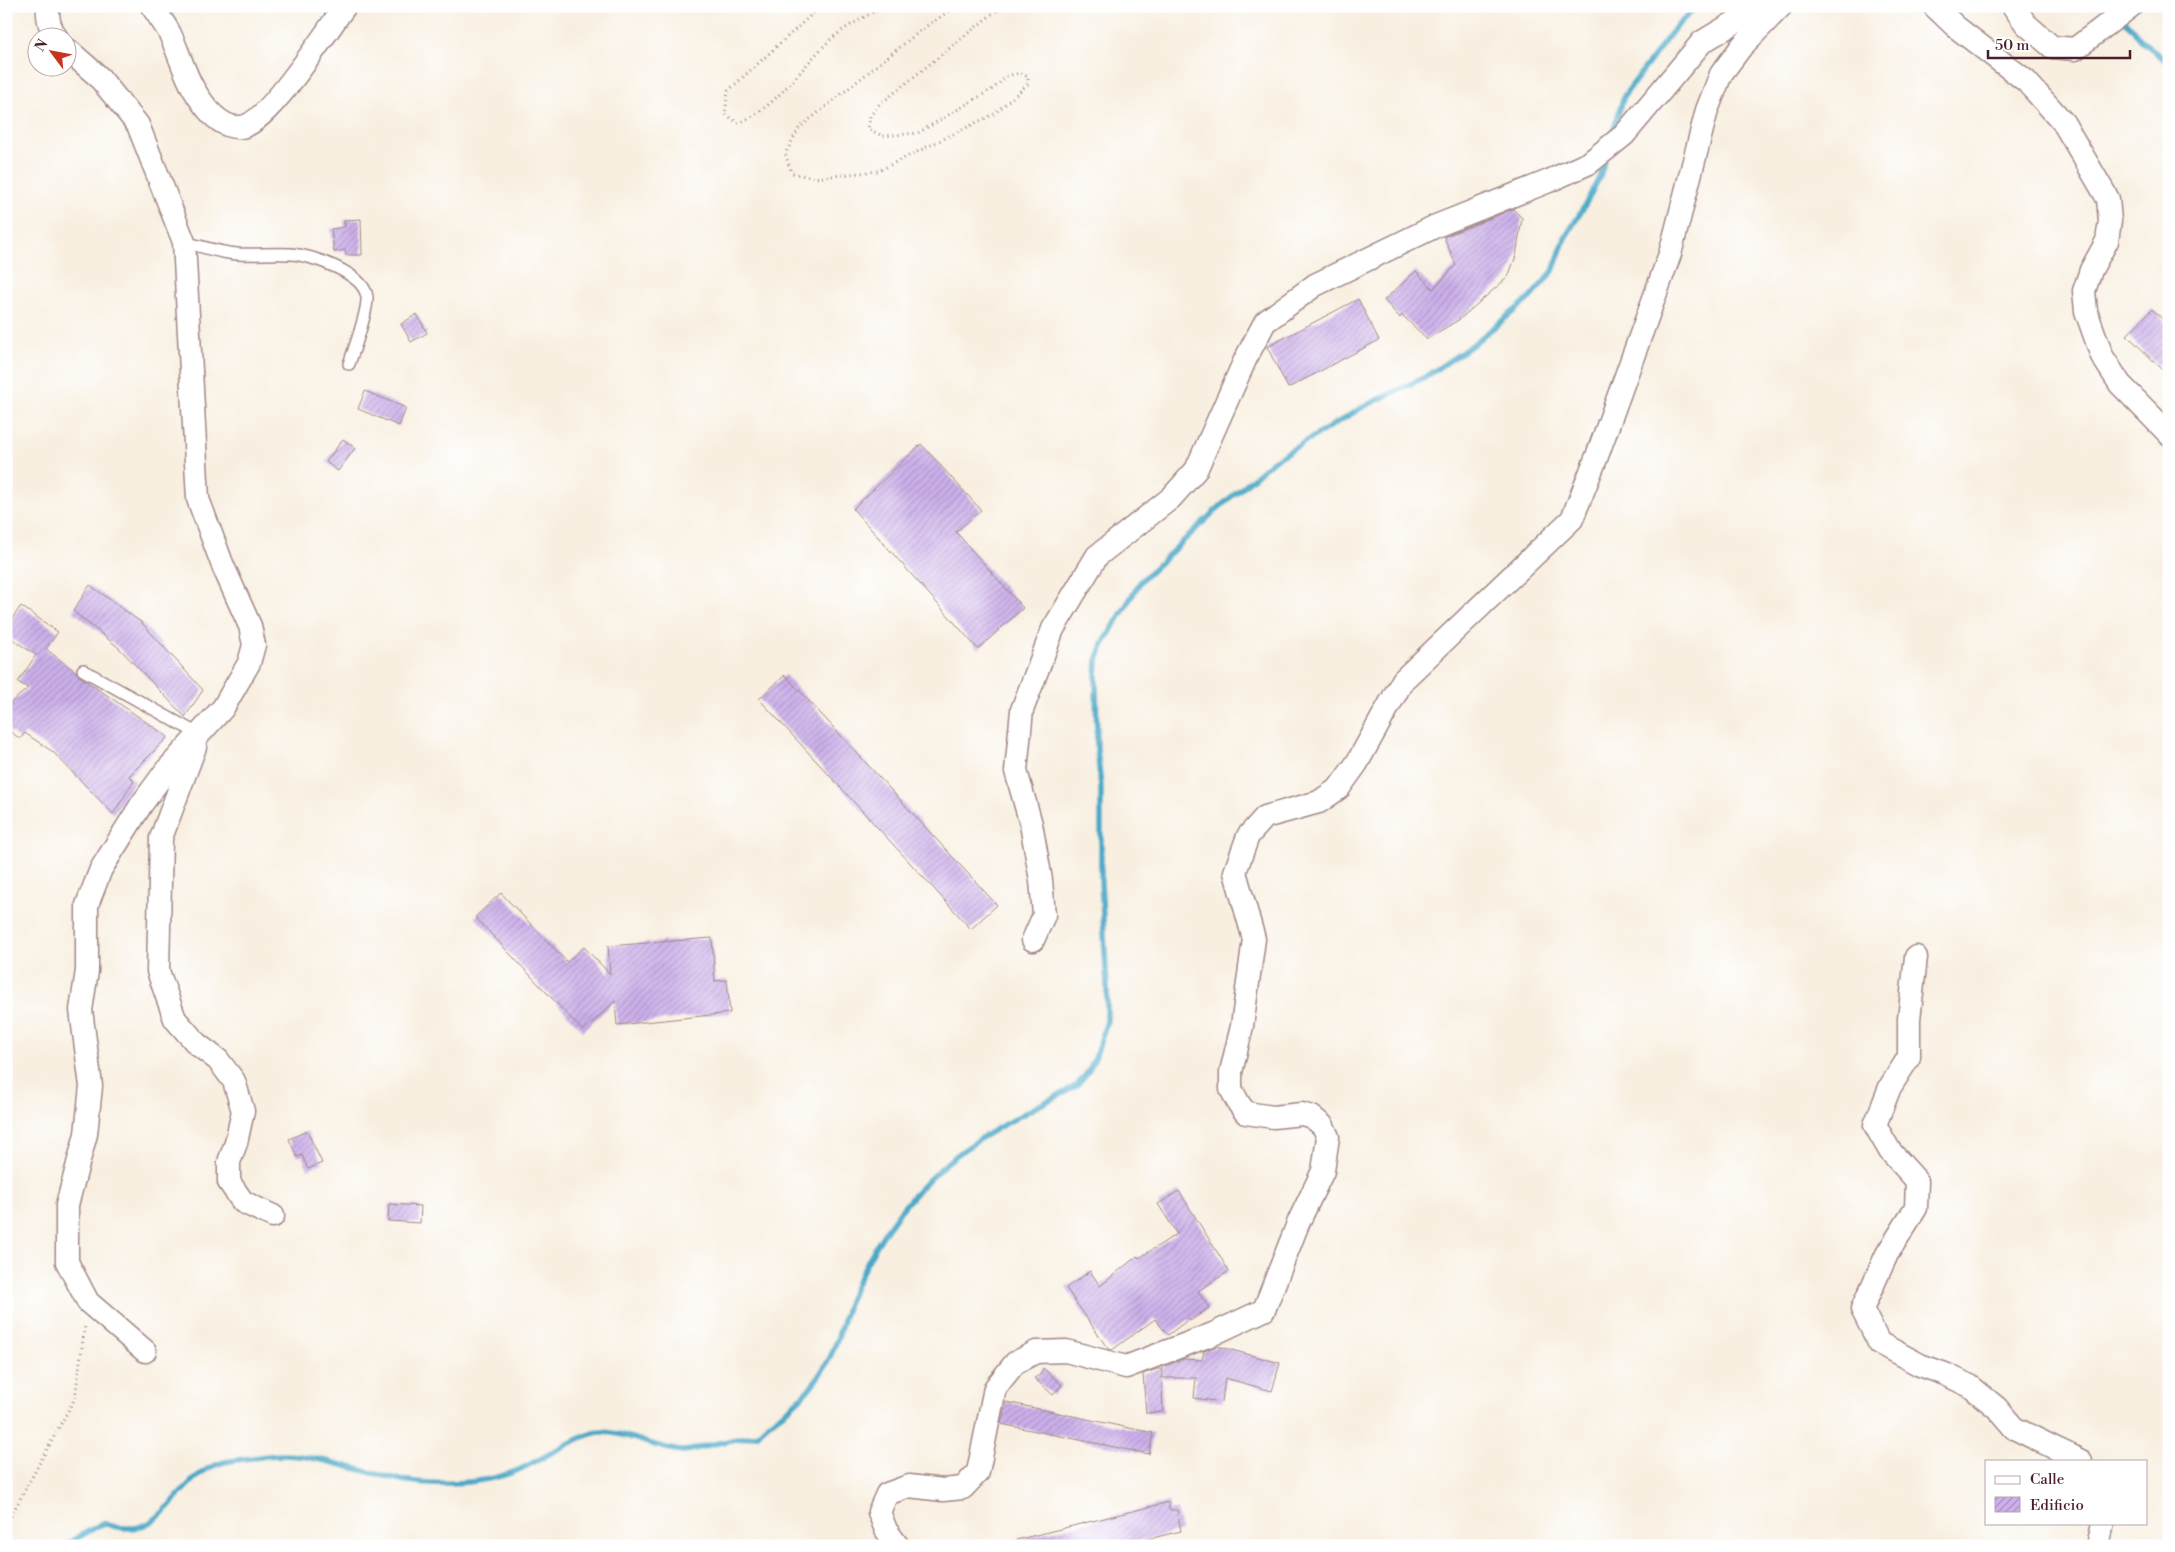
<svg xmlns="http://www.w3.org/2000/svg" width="2175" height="1552" font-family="'Libre Bodoni',serif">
<defs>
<pattern id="building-hatch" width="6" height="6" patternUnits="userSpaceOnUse" patternTransform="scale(1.25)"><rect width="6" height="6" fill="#ccb0eb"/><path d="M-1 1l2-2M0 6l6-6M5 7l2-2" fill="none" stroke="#a88fbf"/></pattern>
</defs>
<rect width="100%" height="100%" fill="#fff"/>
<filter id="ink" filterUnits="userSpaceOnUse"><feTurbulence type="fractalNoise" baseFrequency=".02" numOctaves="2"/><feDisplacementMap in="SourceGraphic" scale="10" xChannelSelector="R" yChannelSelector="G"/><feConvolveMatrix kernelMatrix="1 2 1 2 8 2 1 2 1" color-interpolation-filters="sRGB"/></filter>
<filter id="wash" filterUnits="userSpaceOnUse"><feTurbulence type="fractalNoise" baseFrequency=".0096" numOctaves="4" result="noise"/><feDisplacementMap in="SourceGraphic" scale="20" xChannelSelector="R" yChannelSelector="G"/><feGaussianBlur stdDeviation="1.12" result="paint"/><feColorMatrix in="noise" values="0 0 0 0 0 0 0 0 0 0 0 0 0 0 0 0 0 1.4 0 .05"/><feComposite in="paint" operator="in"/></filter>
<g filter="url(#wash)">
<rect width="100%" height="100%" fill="#f8efe0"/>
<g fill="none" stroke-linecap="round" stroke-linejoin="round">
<g stroke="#48a8c7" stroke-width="5.5">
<path d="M2124 19 2142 41 2169 63"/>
<path d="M1612 135 1624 96 1674 29 1697 6"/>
<path d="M63 1546 103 1523C166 1547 171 1481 218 1464 232 1459 251 1459 267 1456 319 1449 378 1482 430 1483 459 1484 489 1482 516 1471 542 1460 567 1441 594 1433 616 1427 658 1450 683 1451 690 1451 698 1448 705 1446 723 1442 740 1438 757 1435 766 1424 778 1417 789 1408 802 1398 815 1383 824 1368 837 1348 841 1324 849 1301 853 1291 858 1280 863 1270 890 1216 932 1168 983 1137 1013 1118 1045 1103 1076 1086L1087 1073 1095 1058 1107 1021V987L1101 881V786L1097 750 1096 677 1097 660 1103 644 1141 581 1216 510 1273 461 1363 407 1427 376 1471 346 1530 298 1553 271 1565 238 1584 207 1600 176 1605 161"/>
</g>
</g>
<g id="blocks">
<g fill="url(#building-hatch)">
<path d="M1513 209 1522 218 1516 256 1508 277 1460 319 1427 339 1402 315 1400 318 1384 300 1416 271 1433 289 1456 265 1444 237Z"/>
<path d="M361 219 362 255H346L345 250 334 252 331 229 345 227 344 220Z"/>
<path d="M1358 299 1379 340 1288 388 1267 347Z"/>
<path d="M2152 309 2169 325V376L2127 335Z"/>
<path d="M417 314 427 333 411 342 401 324Z"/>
<path d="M365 391 406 408 399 426 358 409Z"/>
<path d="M343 439 355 448 338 471 326 462Z"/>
<path d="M921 444 981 510 956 532 1023 608 978 649 853 509Z"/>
<path d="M90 585 142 623 203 690 185 717 119 648 73 611Z"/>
<path d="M21 606 58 632 46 649 76 672 79 676 168 737 129 776 134 781 113 814 53 752 25 733 20 739 6 728V707L28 688 18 682 36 655 6 635V627Z"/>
<path d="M785 675 997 905 971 929 759 699Z"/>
<path d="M501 893 567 962 584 947 610 974 608 946 712 938 715 981 727 980 730 1013 617 1025 615 1001 583 1031 475 917Z"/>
<path d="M307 1131 322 1163 308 1169 302 1155 297 1157 289 1139Z"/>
<path d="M1179 1191 1229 1271 1198 1291 1209 1308 1190 1321 1189 1319 1168 1335 1155 1319 1112 1350 1108 1349 1066 1288 1090 1271 1100 1286 1137 1256 1139 1258 1177 1234 1158 1204Z"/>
<path d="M389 1204 421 1206 420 1223 388 1221Z"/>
<path d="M1217 1346 1280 1363 1272 1391 1225 1378 1222 1402 1194 1398 1196 1378H1163V1367L1183 1359 1202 1360 1204 1351Z"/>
<path d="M1043 1368 1062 1385 1053 1395 1034 1378 1040 1375Z"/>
<path d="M1157 1369H1161L1163 1412 1146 1413 1143 1374Z"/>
<path d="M1006 1402 1153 1433 1149 1454 1001 1424Z"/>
<path d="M1169 1502V1510H1177L1181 1531 1120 1546H1016V1540Z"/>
</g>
</g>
</g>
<g filter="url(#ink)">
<use href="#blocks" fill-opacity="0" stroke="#a18786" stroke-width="1"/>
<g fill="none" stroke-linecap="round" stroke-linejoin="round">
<defs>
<g id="lane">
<path d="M184 242C201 246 219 253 237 254 255 255 273 253 291 254 311 255 364 273 367 297 368 310 354 350 349 364"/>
<path d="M83 670 200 735"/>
</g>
<g id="street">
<path d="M48 6C47 18 49 28 57 38"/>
<path d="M152 6C157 14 164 23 169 32 178 50 183 70 193 88 203 105 219 129 241 127 267 125 328 29 345 6"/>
<path d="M1934 6 1956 27 2026 81 2063 122 2108 199 2110 221 2107 241 2091 270 2084 291 2086 311 2102 356 2120 384 2169 434"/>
<path d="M2013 6 2026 24 2052 47 2075 49 2131 6"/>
<path d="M68 50 99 77 138 125 184 242 198 499 223 566 250 626 254 645 249 663 223 708 165 772 141 805 101 869 87 905V971L81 1010 91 1086 86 1134 67 1205V1262L88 1302 145 1351"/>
<path d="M195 747 161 838 158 971 175 1019 197 1044 218 1060 234 1081 243 1111 236 1143 229 1162V1182L243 1202 273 1216"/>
<path d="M1033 940 1044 915 1041 880 1031 824 1016 771 1022 710 1053 629 1097 556 1171 498 1196 470 1245 360 1265 322 1315 285 1436 226 1549 181 1589 163 1624 135 1702 42 1762 6"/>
<path d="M1916 957 1909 1019V1057L1890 1087 1875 1125 1890 1151 1917 1181 1916 1208 1887 1254 1862 1309 1879 1343 1920 1365 1945 1374 1970 1386 1997 1408 2014 1428 2081 1461"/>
<path d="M898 1546 886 1530 879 1512 887 1494 909 1486 943 1490 963 1488 978 1472 995 1388 1015 1363 1036 1352 1066 1351 1126 1367 1213 1334 1264 1310 1299 1221 1323 1171 1328 1137 1323 1126 1312 1117 1302 1114 1273 1117 1246 1113 1239 1104 1231 1089V1072L1242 1026 1254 939 1235 872 1248 836 1265 817 1319 802 1339 788 1357 763 1403 680 1572 519 1597 456 1670 254 1707 110 1721 74 1742 46 1781 6"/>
<path d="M2098 1546 2103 1523"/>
</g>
</defs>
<use href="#lane" stroke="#a18786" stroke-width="14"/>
<use href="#street" stroke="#a18786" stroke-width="25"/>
<g stroke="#a18786" stroke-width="3" stroke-dasharray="1 4" stroke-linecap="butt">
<path d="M821 6 728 91 725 114 738 123C773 111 802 67 828 42 842 28 866 17 883 6"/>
<path d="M957 6 925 27 799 128 785 154 792 173 814 178 878 171 994 114 1028 84V77L1020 73 1007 76 994 88 918 133 883 136 868 129 870 116 879 105 1002 6"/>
<path d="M6 1525 75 1398 85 1325"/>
</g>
<use href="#lane" stroke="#fff" stroke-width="11"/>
<use href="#street" stroke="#fff" stroke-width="22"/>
</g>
</g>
<rect width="2175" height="1552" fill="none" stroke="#fff" stroke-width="25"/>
<rect x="1985" y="1460" width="162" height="65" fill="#ffffff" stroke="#b7a5aa"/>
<rect x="1995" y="1476" width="25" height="8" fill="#ffffff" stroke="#b7a5aa"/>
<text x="2030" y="1484" font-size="15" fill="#4a1f2b">Calle</text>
<rect x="1995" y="1497" width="25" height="15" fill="url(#building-hatch)" stroke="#b7a5aa"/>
<text x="2030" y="1510" font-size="15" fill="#4a1f2b">Edificio</text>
<g transform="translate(52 52) rotate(302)"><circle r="24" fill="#ffffff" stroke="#b7a5aa"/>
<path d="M0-4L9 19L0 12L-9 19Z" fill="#c8321e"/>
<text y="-8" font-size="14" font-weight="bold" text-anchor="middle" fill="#4a1f2b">N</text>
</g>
<path d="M1988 50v8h142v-8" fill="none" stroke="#4a1f2b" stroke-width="2.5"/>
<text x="1995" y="50" font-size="15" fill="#4a1f2b" stroke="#ffffff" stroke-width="4" paint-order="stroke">50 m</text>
</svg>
